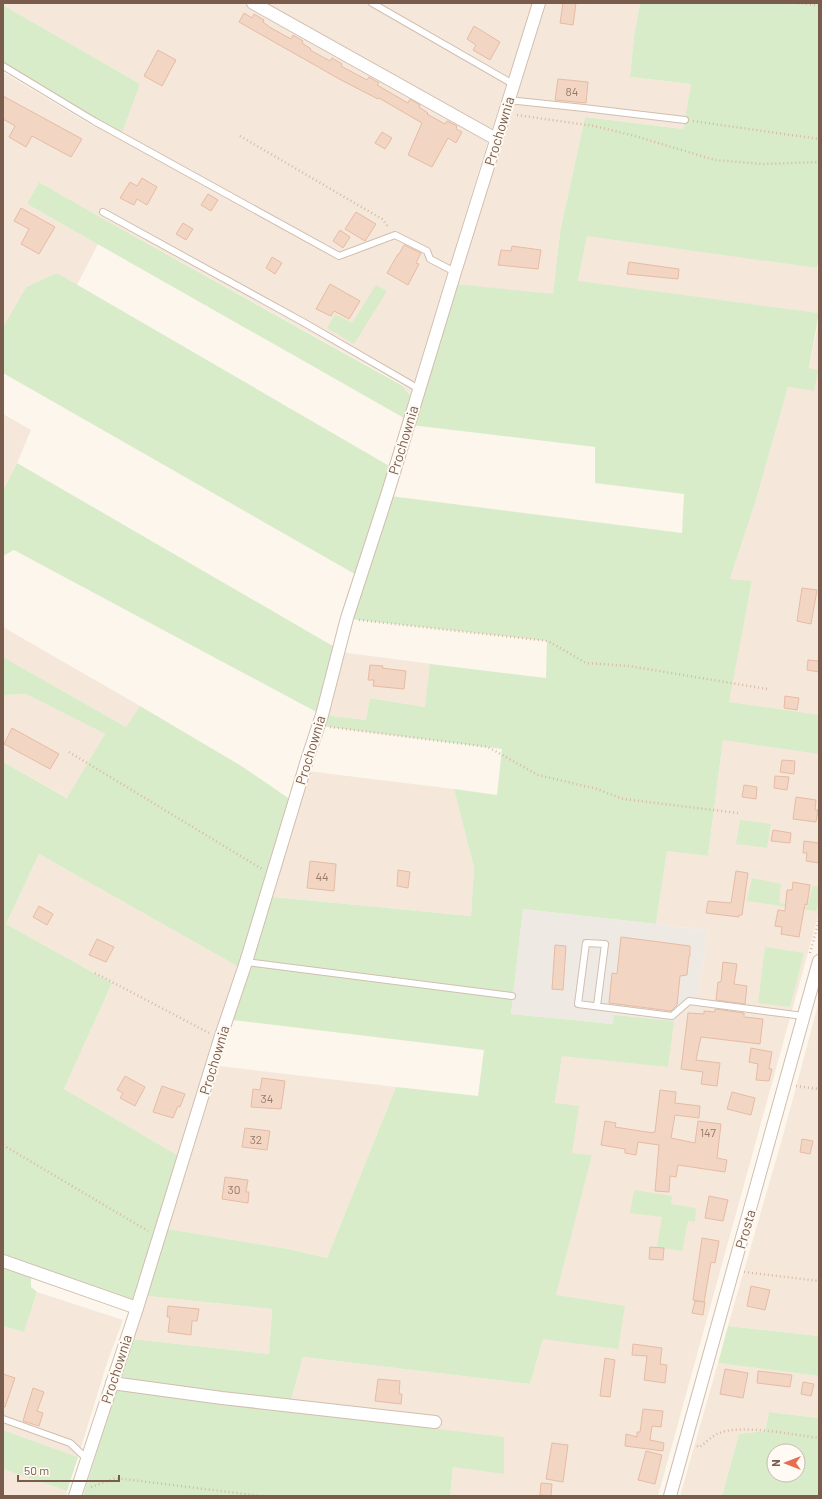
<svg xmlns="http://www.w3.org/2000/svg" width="822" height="1499" font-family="Barlow,sans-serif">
<rect width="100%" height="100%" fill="#fdf6ec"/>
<g fill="#f5e8da">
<path d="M3 3H532L479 170 410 395 403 385 100 217 39 182 27 204 98 244 77 285 57 273 26 287 3 327V72L93 126 94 121 140 84 3 5Z"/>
<path d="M545 3H640L634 36 630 77 691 84 683 129 585 117 560 232 553 295 455 284Z"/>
<path d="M587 235 818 268 819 259V313L578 282Z"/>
<path d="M819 318V913L658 1496H450L453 1467 288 1411 303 1357 530 1384 554 1301 592 1155 572 1153 555 1104 562 1055 613 1024 614 1015 677 1021 679 1008 696 1010 708 930 656 924 667 851 708 856 728 702 752 582 730 579 756 500 788 387 814 391 809 369Z"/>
<path d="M3 414 31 430 17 463 3 490Z"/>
<path d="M3 627 140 706 126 727 3 657Z"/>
<path d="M340 652 432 664 425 707 370 698 366 720 324 715Z"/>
<path d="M26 694 105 734 68 798 3 762V695Z"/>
<path d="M307 771 454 789 474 868 471 916 273 897Z"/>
<path d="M39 854 244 970 184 1159 64 1089 112 983 6 924Z"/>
<path d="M819 1001V1336L728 1326 784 1132Z"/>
<path d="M219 1066 396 1087 327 1258 288 1249 168 1229Z"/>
<path d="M37 1292 123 1320 107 1363 78 1457 3 1430V1326L24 1332Z"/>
<path d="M147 1296 272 1309 269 1354 132 1339Z"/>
<path d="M718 1363 819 1376V1418L769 1412 765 1431 739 1434 722 1496H680Z"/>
<path d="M3 1469 67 1491 66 1496H3Z"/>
</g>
<path fill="#efe9e4" d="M523 909 708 930 696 1010 679 1009 677 1021 614 1015 613 1024 511 1014Z"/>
<g fill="#d8ecc9" fill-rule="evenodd">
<path d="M640 3H819V259L817 268 587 236 578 281 819 313 809 368 818 370 814 391 788 387 756 500 730 579 752 581 729 702 819 715V754L723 740 708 856 667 851 656 924 523 909 511 1014 613 1024 614 1015 674 1021 668 1067 562 1056 555 1103 579 1106 572 1153 592 1155 556 1295 625 1306 618 1349 543 1339 530 1384 303 1357 288 1411 504 1437V1474L453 1467 450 1496H83L132 1339 269 1354 272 1309 147 1296 168 1229 288 1249 327 1258 396 1087 478 1096 484 1050 232 1020 273 897 471 916 474 868 454 789 497 795 502 749 321 726 324 715 366 720 370 698 425 707 430 664 546 678 547 641 351 619 390 496 682 533 684 494 595 483V447L411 425 455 284 553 294 560 232 585 117 683 129 691 84 630 77 634 36Z"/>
<path d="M3 5 140 84 121 135 94 121 89 114 3 62Z"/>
<path d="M39 182 100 217 403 386 410 395 404 418 27 204Z"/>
<path d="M57 273 391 467 360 577 3 373V327L26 287Z"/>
<path d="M376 285 387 291 354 344 327 328 335 314 352 323Z"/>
<path d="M17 463 338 649 322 715 14 550 3 556V490Z"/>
<path d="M3 657 126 727 140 706 243 767 294 802 244 970 39 854 6 924 112 983 64 1089 184 1159 137 1308 3 1261V762L67 798 105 734 26 694 3 695Z"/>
<path d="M740 820 771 824 767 848 736 844Z"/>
<path d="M752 878 781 884 779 903 807 907 813 886 819 887V900L816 911 747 901Z"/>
<path d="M765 947 804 953 790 1007 758 1003Z"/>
<path d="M634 1190 672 1196 671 1204 696 1208 695 1222 688 1221 682 1251 657 1247 662 1217 630 1213Z"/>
<path d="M3 1268 31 1278V1287L37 1292 24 1332 3 1326Z"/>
<path d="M728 1326 819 1336V1376L718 1363Z"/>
<path d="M769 1412 819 1418V1496H722L739 1434 765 1431ZM774 1451H798V1475H774Z"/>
<path d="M3 1430 78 1457 67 1491 3 1469Z"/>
</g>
<g fill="#f3d5c3" stroke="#e6bba3">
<path d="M563 3H576L573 25 560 23Z"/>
<path d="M244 13 252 18 254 14 264 20 263 22 271 28 291 39 293 35 303 41 302 43 311 49 310 50 330 61 332 58 342 64 341 66 367 80 369 77 379 83 377 85 408 103 410 99 420 105 419 107 428 113 427 114 445 124 447 121 457 126 456 129 462 132 456 143 448 138 432 167 408 155 422 123 379 98 378 99 341 80 239 22Z"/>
<path d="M474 26 500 42 490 60 473 50 476 45 467 39Z"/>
<path d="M158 50 176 60 162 86 144 76Z"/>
<path d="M558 79 588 82 586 103 555 100Z"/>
<path d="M3 96 82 139 71 157 32 136 26 147 9 137 15 126 3 119Z"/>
<path d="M382 132 392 138 385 149 375 143Z"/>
<path d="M142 178 157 187 147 205 137 199 134 205 120 198 130 182 137 186Z"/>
<path d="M208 194 218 200 211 211 201 205Z"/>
<path d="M21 208 55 227 39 254 21 244 29 229 14 221Z"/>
<path d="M356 212 376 224 365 241 345 229Z"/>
<path d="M183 223 193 229 186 240 176 234Z"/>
<path d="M340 230 350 237 343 248 333 241Z"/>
<path d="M404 245 421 253 416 263 419 264 408 285 387 273 398 254H399Z"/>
<path d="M512 246 541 250 538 269 498 265 501 250 511 251Z"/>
<path d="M272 257 282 263 275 274 266 268Z"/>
<path d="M629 262 679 269 678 279 627 274Z"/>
<path d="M330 284 360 301 349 319 334 311 331 316 316 309Z"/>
<path d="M802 588 817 590 811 624 797 621Z"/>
<path d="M808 660 819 661V672L807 670Z"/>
<path d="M370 665 383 666 382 668 406 671 404 689 373 686 374 680H368Z"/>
<path d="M785 696 799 698 797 710 784 708Z"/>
<path d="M12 728 59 754 50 769 4 744Z"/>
<path d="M782 760 795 761 794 774 780 772Z"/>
<path d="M775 776 789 777 787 790 774 788Z"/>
<path d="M744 785 757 787 756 799 742 797Z"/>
<path d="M796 797 816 800 815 810H818L816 822 793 819Z"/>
<path d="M773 830 791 833 790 843 771 841Z"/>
<path d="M804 841 819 843V863L806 861 807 853H803Z"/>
<path d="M310 861 336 864 334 891 307 888Z"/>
<path d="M398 870 410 872 408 888 397 886Z"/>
<path d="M736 871 748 873 742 915H739V917L706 913 708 901 731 903Z"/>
<path d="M793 882 810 885 807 905 805 904 799 937 781 934 782 927 775 926 778 910 785 911 787 890H792Z"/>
<path d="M39 906 53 914 47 925 33 917Z"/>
<path d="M621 937 690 946V956H689L687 975 680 976 677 1005 671 1011 609 1003 612 973 617 974Z"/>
<path d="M97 939 114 947 106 962 89 955Z"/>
<path d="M555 945 566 946 563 990 552 989Z"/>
<path d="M723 962 737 964 734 984 747 986 745 1004 716 1000 718 982H721Z"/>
<path d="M715 1009 744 1013V1017L763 1019 760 1044 701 1037 696 1060 720 1063 717 1086 701 1084 703 1072 681 1069 688 1013 704 1014V1011L715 1012Z"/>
<path d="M751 1048 772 1052 769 1069H772L769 1081 756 1080 758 1064 749 1062Z"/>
<path d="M125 1076 145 1087 135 1106 120 1098 123 1093 117 1090Z"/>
<path d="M262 1078 285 1081 281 1109 251 1107 253 1089 260 1090Z"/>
<path d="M162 1086 185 1094 180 1107 178 1106 173 1118 153 1112Z"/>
<path d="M660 1090 676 1092 675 1103 700 1106 699 1118 675 1115 671 1138 695 1143 698 1121 721 1124 717 1158 727 1160 725 1172 678 1165 676 1177 670 1176 669 1192 655 1191 659 1145 638 1142 636 1155 625 1153V1149L601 1145 605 1121 616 1123 615 1127 653 1133V1132H655Z"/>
<path d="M732 1092 755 1098 751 1115 727 1109Z"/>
<path d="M245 1128 270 1131 267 1150 242 1147Z"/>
<path d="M802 1139 813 1141 810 1154 800 1152Z"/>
<path d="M225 1177 248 1180 246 1192H249L248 1203 222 1199Z"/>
<path d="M709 1196 728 1200 723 1221 705 1218Z"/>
<path d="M702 1238 719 1241 715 1263 711 1262 704 1302 693 1300Z"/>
<path d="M650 1247 664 1248 663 1260 649 1259Z"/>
<path d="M751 1286 770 1290 765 1310 747 1306Z"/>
<path d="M695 1301 705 1302 703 1315 692 1313Z"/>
<path d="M168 1306 199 1309 197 1321H192L191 1335 168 1332 170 1317H167Z"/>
<path d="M633 1344 662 1348 660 1364 667 1365 665 1383 644 1380 647 1356 632 1355Z"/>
<path d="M605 1358 615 1360 610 1397 600 1396Z"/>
<path d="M725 1369 748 1373 743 1398 720 1394Z"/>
<path d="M758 1371 792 1375 790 1387 757 1383Z"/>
<path d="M3 1374 15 1378 5 1407H3Z"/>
<path d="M378 1379 400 1381 399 1394H402L401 1404 375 1401Z"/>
<path d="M803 1382 814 1384 811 1396 801 1394Z"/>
<path d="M33 1388 44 1392 37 1411 43 1413 39 1426 23 1421Z"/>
<path d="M643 1409 663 1411 661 1427 652 1426 650 1440 664 1443 663 1451 625 1446 626 1434 637 1437V1432H640Z"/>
<path d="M552 1443 568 1445 563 1482 546 1479Z"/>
<path d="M646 1451 662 1455 655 1484 638 1480Z"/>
<path d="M541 1483 552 1484 551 1496 540 1495Z"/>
</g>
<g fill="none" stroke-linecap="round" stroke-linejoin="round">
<defs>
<g id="service">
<path d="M372 3 513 84"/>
<path d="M3 66 94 121 339 256 395 235 427 251 430 259 455 272"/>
<path d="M508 100 584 108 685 120"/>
<path d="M103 212 303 322 419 389"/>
<path d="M246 962 512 996"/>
<path d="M597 1006 605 944 586 943 578 1004 672 1016 689 1001 803 1016"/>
<path d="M3 1419 70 1443 87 1459"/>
</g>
<g id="minor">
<path d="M253 3 496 139"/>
<path d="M3 1261 137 1308"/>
<path d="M112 1383 222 1398 435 1422"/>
<path d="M75 1496 137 1308 220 1039 246 962 308 757 322 715 347 618 388 492 455 272 539 3"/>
<path d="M670 1496 819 961"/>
</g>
</defs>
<use href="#service" stroke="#d1beb0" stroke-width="8"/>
<use href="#minor" stroke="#d1beb0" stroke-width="14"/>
<g stroke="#d9b8a5" stroke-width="2.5" stroke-dasharray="1 3" stroke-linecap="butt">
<path d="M798 3 819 6"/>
<path d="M517 115 594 126 635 136 715 160 763 164 819 162"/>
<path d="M693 121 819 139"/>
<path d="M240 136 382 219 389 228"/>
<path d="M359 620 548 641 586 663 629 666 767 689"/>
<path d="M330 727 488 747 538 775 597 789 623 799 738 813"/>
<path d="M69 752 262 869"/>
<path d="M810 953 819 920"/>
<path d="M95 973 209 1033"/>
<path d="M796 1086 819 1089"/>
<path d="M3 1145 148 1231"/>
<path d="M744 1272 819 1281"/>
<path d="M697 1446 700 1447C705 1443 711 1437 717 1434 740 1423 793 1435 819 1438"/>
<path d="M91 1487 116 1478 261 1496"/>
</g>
<use href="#service" stroke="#fff" stroke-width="6"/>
<use href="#minor" stroke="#fff" stroke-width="12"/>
</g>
<g text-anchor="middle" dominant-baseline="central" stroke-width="4" stroke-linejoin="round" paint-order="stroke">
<g font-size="12" fill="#987a6a">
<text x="572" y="91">84</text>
<text x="322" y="876">44</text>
<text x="267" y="1098">34</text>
<text x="708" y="1132">147</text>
<text x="256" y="1139">32</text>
<text x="234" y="1189">30</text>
</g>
<g font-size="14" fill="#7a5c4d" stroke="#fffaf3">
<text transform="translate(499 131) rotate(-73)">Prochownia</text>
<text transform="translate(403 440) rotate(-73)">Prochownia</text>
<text transform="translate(310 750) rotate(-73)">Prochownia</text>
<text transform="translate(214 1060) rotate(-73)">Prochownia</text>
<text transform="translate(745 1229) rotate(-74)">Prosta</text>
<text transform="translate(116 1369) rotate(-72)">Prochownia</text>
</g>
</g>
<rect width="822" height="1499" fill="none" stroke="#7a5c4d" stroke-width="8"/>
<g transform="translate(786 1463) rotate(270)"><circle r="19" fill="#fffaf3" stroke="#cabbb1"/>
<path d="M0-3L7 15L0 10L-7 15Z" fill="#e76f51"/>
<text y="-6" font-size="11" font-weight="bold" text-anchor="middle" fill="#7a5c4d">N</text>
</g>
<path d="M18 1475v6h101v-6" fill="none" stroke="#7a5c4d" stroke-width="2"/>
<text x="24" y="1475" font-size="12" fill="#7a5c4d" stroke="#fffaf3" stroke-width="3" paint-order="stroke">50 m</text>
</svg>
